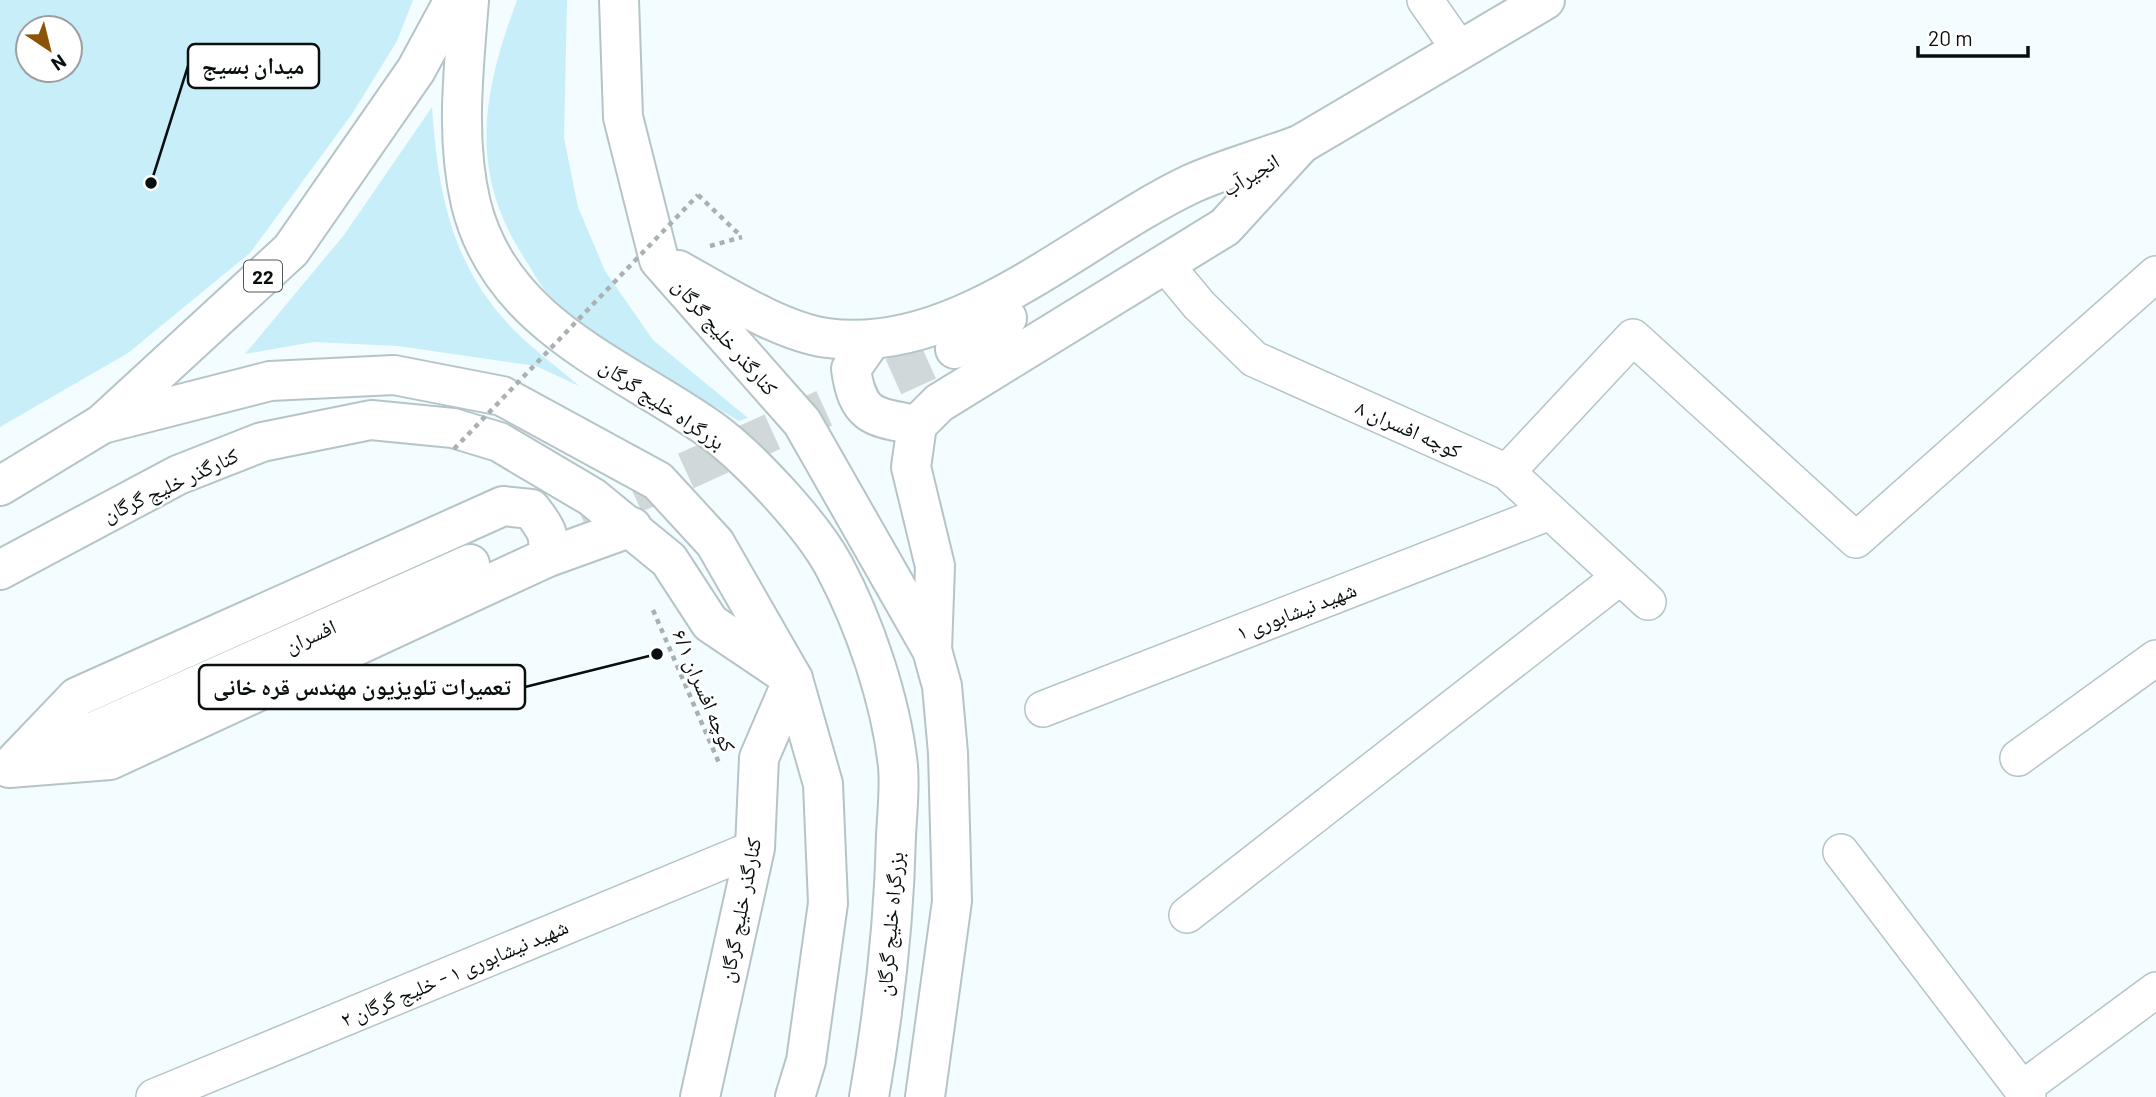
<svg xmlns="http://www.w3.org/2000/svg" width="2156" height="1097" font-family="Barlow,'Noto Naskh Arabic',sans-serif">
<rect width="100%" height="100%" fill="#f3fcfe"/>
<g fill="#c7eef9" fill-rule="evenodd">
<path d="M0 0H413L397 41 352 114 250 253 128 353 0 427ZM28 28H70V70H28Z"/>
<path d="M517 0H567L564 138 578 207 605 271 653 340 748 418 739 421C676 383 607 348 552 298 541 288 533 271 525 259 467 171 483 92 517 0Z"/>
<path d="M432 107C438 194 452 269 517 333 536 352 559 368 579 386L536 366 398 346 313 342 245 354 344 235Z"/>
</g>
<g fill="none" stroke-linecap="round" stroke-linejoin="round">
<path stroke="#d0d8da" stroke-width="38" stroke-dasharray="38 19" stroke-linecap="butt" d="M582 518 955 349"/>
<defs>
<g id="street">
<path d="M1425 0 1460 50"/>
<path d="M1165 264 1199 305 1254 359 1507 472 1648 602"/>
<path d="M1507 472 1633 337 1856 540 2156 274"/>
<path d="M1043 709 1550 512"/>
<path d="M2018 758 2156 658"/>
<path d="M1841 852 2028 1097"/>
<path d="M1187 915 1620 577"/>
<path d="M2022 1089 2156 990"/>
<path d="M154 1097 755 848"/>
</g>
<g id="secondary">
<path d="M619 0 623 117 659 260 802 422 932 650 942 686 948 753 952 901 925 1097"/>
<path d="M1279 157 1545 0"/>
<path d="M678 270C720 293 781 332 827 338 958 356 1079 237 1191 184 1224 169 1261 159 1296 146"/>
<path d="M870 342 851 369C858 418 874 417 917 425"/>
<path d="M955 349 1007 318"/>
<path d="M503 506 531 509C544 526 553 536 546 558L110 760 9 768 77 697Z"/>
<path d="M546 558 632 527"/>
<path d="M0 570 178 475 262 442 371 420 453 428 499 442 592 497 669 560 710 623 793 679 759 758 755 848 700 1097"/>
<path d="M932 650 935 566 911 467 917 425 939 403 1225 227 1301 144"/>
<path d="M36 757 470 564"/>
</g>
<g id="highway">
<path d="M469 0C464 67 455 137 471 204 501 325 619 365 710 429 749 457 812 525 834 566 865 624 891 701 898 766 900 789 897 814 896 836 894 924 884 1011 869 1097"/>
<path d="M102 424 270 381 394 375 502 396 658 481 715 543 793 679 823 784 828 903 806 1061 795 1097"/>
<path d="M0 486 102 424 291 250 416 70 454 0"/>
</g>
</defs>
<use href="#street" stroke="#b6c4c8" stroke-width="38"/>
<use href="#secondary" stroke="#b6c4c8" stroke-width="42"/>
<use href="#highway" stroke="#b6c4c8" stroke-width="42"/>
<g stroke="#a9b1b2" stroke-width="4.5" stroke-dasharray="5 5" stroke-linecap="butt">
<path d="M698 195 741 236"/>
<path d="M710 246 742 237"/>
<path d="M653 610 719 763"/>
</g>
<use href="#street" stroke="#fff" stroke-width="35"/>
<use href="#secondary" stroke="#fff" stroke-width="38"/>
<use href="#highway" stroke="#fff" stroke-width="38"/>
<path stroke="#a9b1b2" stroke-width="4.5" stroke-dasharray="5 5" stroke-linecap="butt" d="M454 449 698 195"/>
</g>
<g text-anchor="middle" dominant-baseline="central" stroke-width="5" stroke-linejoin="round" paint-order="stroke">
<rect fill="#fff" stroke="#535657" stroke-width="2" x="244" y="260.5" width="38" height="31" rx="5"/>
<g font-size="19" font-weight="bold" fill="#090e0f">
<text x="263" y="276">22</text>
</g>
<g font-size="21" fill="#090e0f" stroke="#fff">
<text transform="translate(1250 174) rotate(-31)">انجیرآب</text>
<text transform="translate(726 336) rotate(49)">کنارگذر خلیج گرگان</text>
<text transform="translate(663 403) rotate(34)">بزرگراه خلیج گرگان</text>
<text transform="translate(1409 428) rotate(24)">کوچه افسران ۸</text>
<text transform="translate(170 484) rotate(-25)">کنارگذر خلیج گرگان</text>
<text transform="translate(1296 610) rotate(-21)">شهید نیشابوری ۱</text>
<text transform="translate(310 635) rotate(-24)">افسران</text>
<text transform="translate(705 690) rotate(67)">کوچه افسران ۶/۱</text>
<text transform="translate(739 910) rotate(-79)">کنارگذر خلیج گرگان</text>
<text transform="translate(889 924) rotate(-85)">بزرگراه خلیج گرگان</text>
<text transform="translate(454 972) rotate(-23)">شهید نیشابوری ۱ - خلیج گرگان ۲</text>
</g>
</g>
<path fill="none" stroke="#090e0f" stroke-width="2.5" d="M151 183L188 66M657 654L525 687"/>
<g fill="#090e0f" stroke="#fff" stroke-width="2.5">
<circle cx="151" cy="183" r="7"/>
<circle cx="657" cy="654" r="7"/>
</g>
<g fill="#fff" stroke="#090e0f" stroke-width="2.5">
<rect x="188" y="44" width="131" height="44" rx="7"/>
<rect x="199" y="665" width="326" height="44" rx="7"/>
</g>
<g font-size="23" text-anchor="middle" font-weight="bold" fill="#090e0f">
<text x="253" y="74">میدان بسیج</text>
<text x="362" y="695">تعمیرات تلویزیون مهندس قره خانی</text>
</g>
<g transform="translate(49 49) rotate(145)"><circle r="33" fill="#ffffff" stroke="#9d9f9f" stroke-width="2"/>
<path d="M0-5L12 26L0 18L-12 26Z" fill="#8b5406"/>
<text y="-10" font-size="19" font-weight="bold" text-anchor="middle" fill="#090e0f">N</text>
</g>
<path d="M1918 46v10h110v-10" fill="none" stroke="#090e0f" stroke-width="3.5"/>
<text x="1928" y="46" font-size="21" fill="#090e0f" stroke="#ffffff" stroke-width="5" paint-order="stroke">20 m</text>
</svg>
